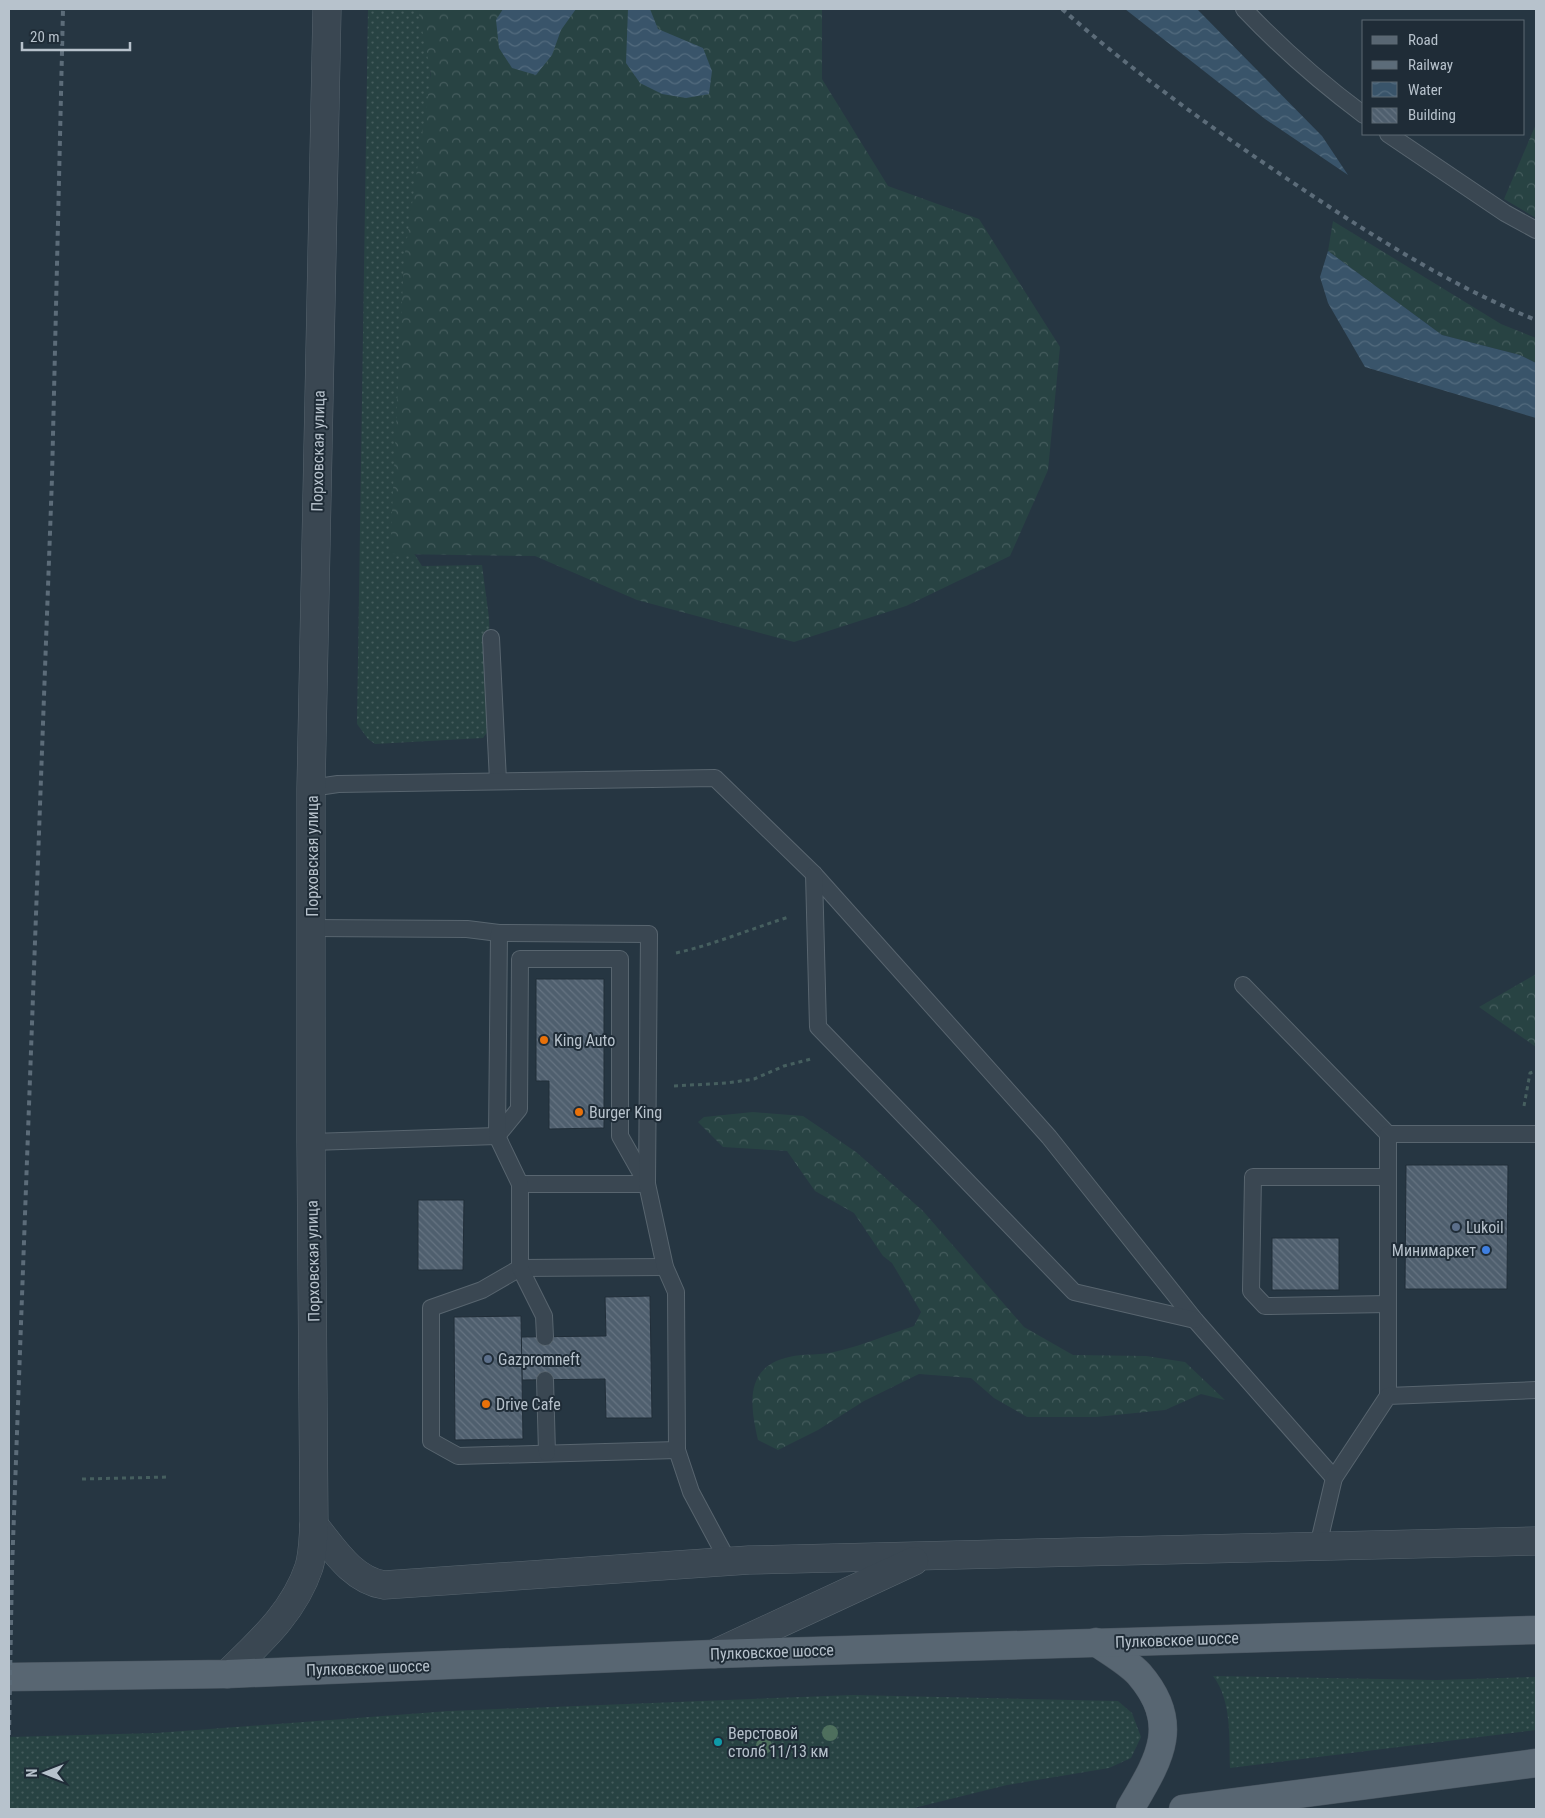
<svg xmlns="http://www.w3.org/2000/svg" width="1545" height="1818" font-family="'Roboto Condensed',sans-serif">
<defs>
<pattern id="grass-dots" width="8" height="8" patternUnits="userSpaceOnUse" patternTransform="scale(1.25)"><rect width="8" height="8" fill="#284343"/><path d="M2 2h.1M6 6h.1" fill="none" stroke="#455c5d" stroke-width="1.8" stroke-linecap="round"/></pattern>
<pattern id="forest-crowns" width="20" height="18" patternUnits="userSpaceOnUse" patternTransform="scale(1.25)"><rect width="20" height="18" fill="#284343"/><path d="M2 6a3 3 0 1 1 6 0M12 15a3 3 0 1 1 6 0" fill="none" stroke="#455c5d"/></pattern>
<pattern id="water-waves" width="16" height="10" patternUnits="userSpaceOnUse" patternTransform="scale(1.25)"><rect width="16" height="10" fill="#39546a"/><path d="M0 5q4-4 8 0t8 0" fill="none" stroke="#536b7e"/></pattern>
<pattern id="building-back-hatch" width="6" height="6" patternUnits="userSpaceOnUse" patternTransform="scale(1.25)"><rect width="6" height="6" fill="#4f5f6e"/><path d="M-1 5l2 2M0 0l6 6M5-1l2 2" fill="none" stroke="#667482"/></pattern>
</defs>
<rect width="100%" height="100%" fill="#263642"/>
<g fill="url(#grass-dots)">
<path d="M368 9H422L428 28 436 173 396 525 422 566 482 565 489 618 493 724 483 738 375 744 368 739 357 724Z"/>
<path d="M1213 1676 1437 1680 1536 1677V1730L1230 1768C1229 1739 1232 1700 1213 1676Z"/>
<path d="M853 1695 1118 1701 1132 1713 1141 1737 1131 1758 1109 1768 1007 1785 910 1809H9V1737L156 1733 449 1711Z"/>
</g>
<g fill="url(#forest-crowns)">
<path d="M418 9H822V79L888 186 979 219 1060 347 1048 470 1010 556 906 606 794 642 637 600 535 556 390 554 404 259 431 74Z"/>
<path d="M1536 124V218L1504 199Z"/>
<path d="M1333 221 1501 324 1536 338V363L1520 355 1442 335 1328 251Z"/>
<path d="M1536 974V1047L1479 1007Z"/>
<path d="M753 1112 803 1116 856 1152 923 1211 1024 1327 1073 1355 1146 1356 1185 1362 1225 1400 1201 1394 1165 1410 1096 1417H1027L994 1398 971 1378 919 1374 864 1401 818 1430 778 1450 758 1440C750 1405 744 1367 789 1357 805 1353 822 1356 838 1351 864 1345 889 1334 914 1326L921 1312 892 1263 883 1256 854 1213 815 1191 787 1151 723 1147 698 1122 704 1117Z"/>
</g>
<g fill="url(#water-waves)">
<path d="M503 9H576L561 30 552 55 536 75 512 68 499 48 496 20Z"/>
<path d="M628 9H650L658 29 703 48 712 71 709 94 686 98 662 94 640 83 626 63Z"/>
<path d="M1125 9H1197L1322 136 1348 175 1265 119Z"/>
<path d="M1328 251 1442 335 1520 355 1536 363V418L1365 367 1328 303 1320 277Z"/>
</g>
<g fill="url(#building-back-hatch)" stroke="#212e39">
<path d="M536 979H604V1128L549 1129V1081H536Z"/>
<path d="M1406 1165H1508L1507 1289H1405Z"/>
<path d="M418 1200H464L463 1270H418Z"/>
<rect x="1272" y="1238" width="67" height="52"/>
<path d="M650 1296 652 1418H606L605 1379 522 1380 521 1337 606 1336 605 1297Z"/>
<path d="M521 1316 523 1439 455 1440 454 1317Z"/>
</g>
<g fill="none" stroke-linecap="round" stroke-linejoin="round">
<defs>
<g id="lane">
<path d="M1244 9C1281 48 1321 83 1364 115"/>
<path d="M1388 134 1505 213 1536 230"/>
<path d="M491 638 498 781"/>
<path d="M311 788 338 784 715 778 814 874 1049 1137 1195 1320 1334 1478"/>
<path d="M814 874 818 1027 1074 1292 1195 1320"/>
<path d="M312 928 467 929 499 933"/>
<path d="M1243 985 1388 1134"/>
<path d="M311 1142 497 1136 519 1109 520 959H620V1136L646 1182"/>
<path d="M1388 1177H1253L1251 1291 1265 1306 1388 1304"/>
<path d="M520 1184H647"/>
<path d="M665 1267 520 1268 482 1290 431 1308V1441L458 1456 677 1450"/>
<path d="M545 1337 544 1316 520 1268V1184L497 1136 499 933 649 934 647 1184 665 1267 676 1292 677 1450 691 1492 728 1561"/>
<path d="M545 1380 547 1453"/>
<path d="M1388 1396V1134H1536"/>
<path d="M1318 1546 1334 1478 1388 1396 1536 1390"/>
</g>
<g id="street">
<path d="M314 1525C333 1548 352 1580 384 1585L749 1560 1536 1541"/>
<path d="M714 1654 914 1561"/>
<path d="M227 1674C260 1642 294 1612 309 1567 313 1554 313 1538 314 1525L311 1142V788L327 9"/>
</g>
<g id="primary">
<path d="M1096 1642C1110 1652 1128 1662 1139 1674 1183 1725 1158 1761 1130 1809"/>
<path d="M9 1677 227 1674 714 1654 1536 1630"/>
<path d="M1183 1809 1536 1763"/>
</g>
</defs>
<use href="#lane" stroke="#58656f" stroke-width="18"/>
<use href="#street" stroke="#58656f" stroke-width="29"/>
<use href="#primary" stroke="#47535e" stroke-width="29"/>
<g stroke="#465f5f" stroke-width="3" stroke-dasharray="4 4" stroke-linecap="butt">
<path d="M676 953C716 944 750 929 789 917"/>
<path d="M674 1086 727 1083 754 1079 784 1066 811 1059"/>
<path d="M1524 1106 1530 1073 1536 1071"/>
<path d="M82 1479 170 1477"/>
</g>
<use href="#lane" stroke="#3a4752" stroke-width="16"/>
<use href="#street" stroke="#3a4752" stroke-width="28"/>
<use href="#primary" stroke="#586672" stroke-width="28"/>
<g stroke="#5c6c79" stroke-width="4" stroke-dasharray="5 5" stroke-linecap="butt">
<path d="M1062 9C1131 70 1206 124 1283 176 1363 230 1446 284 1536 320"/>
<path d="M9 1735 12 1569 52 478 63 9"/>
</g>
</g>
<g fill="#4e6f5d">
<circle cx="830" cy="1733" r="8"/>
<circle cx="764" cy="1746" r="8"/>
</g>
<g fill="#e8710a" stroke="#1f2c37" stroke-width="2">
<circle cx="544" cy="1040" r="5"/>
<circle cx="579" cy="1112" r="5"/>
<circle cx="486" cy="1404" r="5"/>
</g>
<g fill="#5c6f8a" stroke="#1f2c37" stroke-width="2">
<circle cx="1456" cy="1227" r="5"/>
<circle cx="488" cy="1359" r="5"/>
</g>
<circle fill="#3f7fe0" stroke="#1f2c37" stroke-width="2" cx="1486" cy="1250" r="5"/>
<circle fill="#0f9aa8" stroke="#1f2c37" stroke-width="2" cx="718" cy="1742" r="5"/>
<g text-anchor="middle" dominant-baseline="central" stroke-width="4" stroke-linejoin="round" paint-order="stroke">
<g font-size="16" fill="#b7c2cc" stroke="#1f2c37">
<text transform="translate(318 451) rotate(-89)">Порховская улица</text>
<text transform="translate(312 856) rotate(-90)">Порховская улица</text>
<text transform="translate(313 1261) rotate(-91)">Порховская улица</text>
<text transform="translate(1177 1640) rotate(-2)">Пулковское шоссе</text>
<text transform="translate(772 1652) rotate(-2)">Пулковское шоссе</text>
<text transform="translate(368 1668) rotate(-2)">Пулковское шоссе</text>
</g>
<g font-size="16" fill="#b7c2cc" stroke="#1f2c37" text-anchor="start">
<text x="554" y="1040">King Auto</text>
<text x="589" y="1112">Burger King</text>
<text x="1466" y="1227">Lukoil</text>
<text x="1476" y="1250" text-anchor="end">Минимаркет</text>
<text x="498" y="1359">Gazpromneft</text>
<text x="496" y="1404">Drive Cafe</text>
<text x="728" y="1733">Верстовой<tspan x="728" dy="18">столб 11/13 км</tspan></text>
</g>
</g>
<rect width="1545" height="1818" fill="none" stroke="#b7c2cc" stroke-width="20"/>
<rect x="1362" y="20" width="162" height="115" fill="#1f2c37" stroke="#5c6873"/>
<rect x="1372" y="36" width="25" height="8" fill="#586672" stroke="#5c6873"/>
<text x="1408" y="45" font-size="15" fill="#b7c2cc">Road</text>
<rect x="1372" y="61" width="25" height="8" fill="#5c6c79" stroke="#5c6873"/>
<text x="1408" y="70" font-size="15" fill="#b7c2cc">Railway</text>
<rect x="1372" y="82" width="25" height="15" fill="url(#water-waves)" stroke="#5c6873"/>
<text x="1408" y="95" font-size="15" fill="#b7c2cc">Water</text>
<rect x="1372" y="108" width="25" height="15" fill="url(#building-back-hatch)" stroke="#5c6873"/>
<text x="1408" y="120" font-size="15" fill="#b7c2cc">Building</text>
<g transform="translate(45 1773) rotate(270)" stroke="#1f2c37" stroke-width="4" paint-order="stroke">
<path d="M0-4L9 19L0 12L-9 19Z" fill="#b7c2cc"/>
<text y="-8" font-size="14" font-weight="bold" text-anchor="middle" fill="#b7c2cc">N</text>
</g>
<path d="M22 42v8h108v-8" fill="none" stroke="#b7c2cc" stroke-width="2.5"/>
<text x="30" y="42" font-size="15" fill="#b7c2cc" stroke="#1f2c37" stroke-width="4" paint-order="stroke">20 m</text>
</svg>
